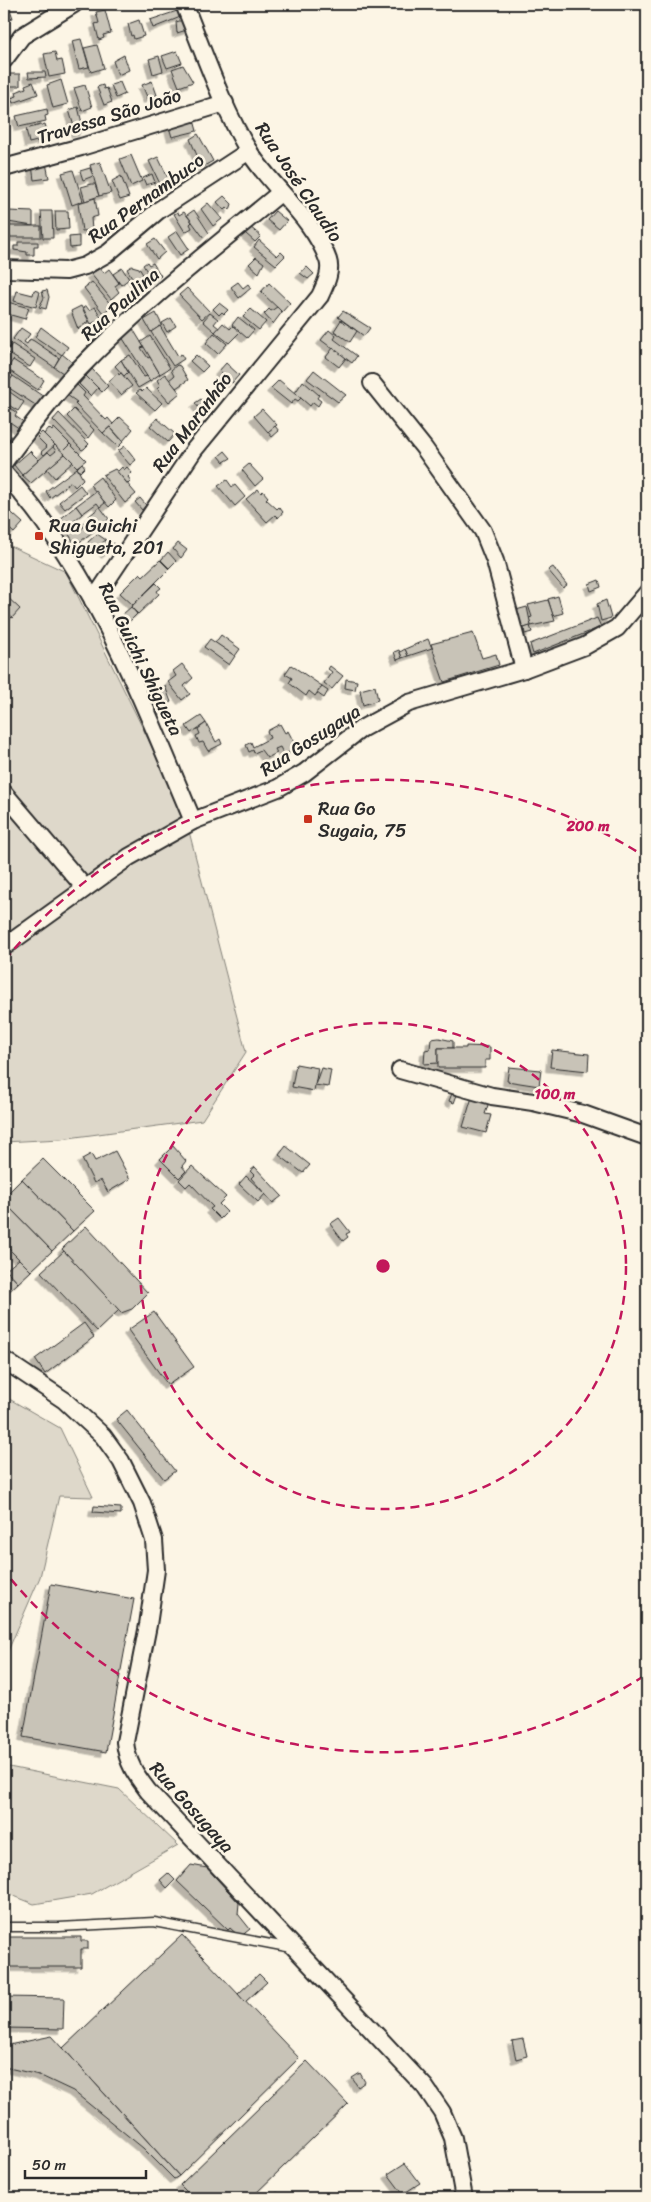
<svg xmlns="http://www.w3.org/2000/svg" width="651" height="2202" font-family="Sriracha,sans-serif">
<defs>
<filter id="shadow"><feDropShadow dx="-4.5" dy="4.5" stdDeviation="0" flood-color="#0004"/></filter>
</defs>
<rect width="100%" height="100%" fill="#fcf5e5"/>
<filter id="ink" filterUnits="userSpaceOnUse"><feTurbulence type="fractalNoise" baseFrequency=".02" numOctaves="2"/><feDisplacementMap in="SourceGraphic" scale="10" xChannelSelector="R" yChannelSelector="G"/><feConvolveMatrix kernelMatrix="1 2 1 2 8 2 1 2 1" color-interpolation-filters="sRGB"/></filter>
<g filter="url(#ink)">
<g fill="#ded8ca" stroke="#84827a">
<path d="M4 543 66 572 184 812 246 1052 202 1120 61 1139 4 1142Z"/>
<path d="M4 1396 60 1428 93 1497 59 1496 40 1577 4 1660Z"/>
<path d="M4 1766 119 1789 178 1845 92 1894 34 1904 4 1892Z"/>
</g>
<g fill="#c8c3b7" stroke="#2b2b2b" filter="url(#shadow)">
<path d="M4 4H8L13 18 5 20Z"/>
<path d="M105 10 111 33 103 35 104 38 99 40 95 24 99 23 96 12Z"/>
<path d="M180 10 183 16 153 28 150 20Z"/>
<path d="M186 19 190 29 177 33 176 22Z"/>
<path d="M139 20 144 36 134 39 133 35 131 36 128 24Z"/>
<path d="M81 39 89 67 79 69 72 41Z"/>
<path d="M97 45 104 68 91 72 84 48Z"/>
<path d="M177 51 182 63 167 68 162 56Z"/>
<path d="M55 52 57 61 62 60 65 74 49 77 44 54Z"/>
<path d="M124 55 129 70 118 75 113 61Z"/>
<path d="M159 56 163 71 153 74 149 59Z"/>
<path d="M183 65 193 82 179 87 172 69Z"/>
<path d="M28 72H45L46 77 29 78Z"/>
<path d="M9 74H20V86H8Z"/>
<path d="M61 80 68 104 53 108 47 85Z"/>
<path d="M152 81 157 95 148 99 142 85Z"/>
<path d="M33 82 38 94 13 103 11 98 17 96 16 92 26 88 25 85Z"/>
<path d="M120 82 125 94 116 98 111 85Z"/>
<path d="M85 85 92 107 82 111 74 88Z"/>
<path d="M103 85 104 89 107 88 112 102 104 105 97 87Z"/>
<path d="M78 107 84 131 76 133 69 110Z"/>
<path d="M47 109 48 115 45 116 46 121 19 127 16 116Z"/>
<path d="M194 120 197 131 172 137 169 127Z"/>
<path d="M45 124 49 138 29 143 26 129Z"/>
<path d="M198 134 213 161 202 167 190 139Z"/>
<path d="M131 155 142 181 131 186 120 159Z"/>
<path d="M158 157 171 184 162 188 149 161Z"/>
<path d="M100 162 111 193 99 196 90 165Z"/>
<path d="M46 163 49 178 34 180 32 165Z"/>
<path d="M90 168 93 176 83 180 80 171Z"/>
<path d="M73 170 83 201 72 205 62 173Z"/>
<path d="M152 174 155 182 146 185 143 178Z"/>
<path d="M121 176 129 197 120 200 112 181Z"/>
<path d="M92 184H95L99 196 85 201 81 187Z"/>
<path d="M224 196 232 204 230 210 227 207 224 210 217 202Z"/>
<path d="M95 198 98 216 91 218 92 230 82 231 78 203Z"/>
<path d="M208 203 222 219 213 226 201 209Z"/>
<path d="M194 210 209 233 204 238 187 215Z"/>
<path d="M4 211H9L8 226 4 225Z"/>
<path d="M9 211 33 212V226L8 222Z"/>
<path d="M41 211H52L53 238H43Z"/>
<path d="M55 211H68L69 229 56 230Z"/>
<path d="M275 211 287 221 279 230 267 220Z"/>
<path d="M178 212 179 215 184 212 192 222 190 224 192 228 185 232 174 214Z"/>
<rect x="9" y="226" width="32" height="11"/>
<path d="M250 227 261 236 255 242 245 233Z"/>
<path d="M177 231 189 249 180 255 168 237Z"/>
<path d="M79 236V247L70 248 69 237Z"/>
<path d="M155 239 165 252 157 259 147 244Z"/>
<path d="M259 240 277 256 281 252 285 256 276 265 254 247Z"/>
<path d="M18 242H38V246H34V255H27V252L14 250V246H18Z"/>
<path d="M256 257 264 263 259 273 249 264Z"/>
<path d="M147 262 149 265 153 263 161 276 153 281 143 265Z"/>
<path d="M132 266 139 268 147 281 138 287 127 269Z"/>
<path d="M307 267 314 274 308 279 300 273Z"/>
<path d="M100 268 104 273 109 269 119 283 115 286 119 292 111 299 91 274Z"/>
<path d="M122 268 129 279 121 285 113 274Z"/>
<path d="M92 282 112 306 103 313 84 288Z"/>
<path d="M238 282 243 288 248 284 251 288 239 298 231 287Z"/>
<path d="M269 283 290 303 282 312 261 292Z"/>
<path d="M187 288 210 312 202 319 179 295Z"/>
<path d="M34 290 40 292 36 307 14 301 17 291 33 295Z"/>
<path d="M47 290 49 297 46 309 39 307 44 298 42 291Z"/>
<path d="M4 301 29 308 25 319 4 313Z"/>
<path d="M219 303 228 310 224 314 222 312 219 315 213 309Z"/>
<path d="M81 306 89 321 78 329 71 311Z"/>
<path d="M86 306 89 310 95 307 102 319 91 324 83 308Z"/>
<path d="M277 307 282 312 273 324 264 314 269 309 271 311Z"/>
<path d="M251 309 266 322 259 330 243 317Z"/>
<path d="M343 311 370 328 364 336 338 317Z"/>
<path d="M156 313 162 325 151 332 144 320Z"/>
<path d="M210 313 218 319 214 324 219 328 215 332 203 321Z"/>
<path d="M238 317 254 330 247 338 232 325Z"/>
<path d="M171 318 176 326 167 332 162 323Z"/>
<path d="M341 320 357 331 350 342 334 331Z"/>
<path d="M223 323 230 329 233 326 240 332 229 343 215 332Z"/>
<path d="M160 326 178 356 181 354 184 359 173 366 151 332Z"/>
<path d="M41 327 68 347 62 355 35 337Z"/>
<path d="M21 328 30 334 24 342 27 344 30 339 34 341 59 358 54 367 13 339Z"/>
<path d="M133 329 144 347 141 348 148 358 150 357 160 374 150 381 122 337Z"/>
<path d="M329 330 336 336 334 339 357 356 352 363 321 340Z"/>
<path d="M214 333 227 344 218 354 206 343Z"/>
<path d="M150 336 170 368 160 374 141 342Z"/>
<path d="M12 344 35 359 30 367 6 352Z"/>
<path d="M333 348 346 358 339 367 326 357Z"/>
<path d="M62 354 72 362 63 373 54 367Z"/>
<path d="M130 355 144 377 147 376 150 381 138 388 121 360Z"/>
<path d="M196 355 208 366 202 372 190 361Z"/>
<path d="M13 360 44 380 38 390 7 369Z"/>
<path d="M121 360 128 372 124 376 115 366Z"/>
<path d="M226 363 239 375 232 383 219 371Z"/>
<path d="M177 365 180 366 188 380 176 388 169 380 174 376 171 370Z"/>
<path d="M4 367 13 376 6 386 4 384Z"/>
<path d="M92 369 108 386 102 392 86 376Z"/>
<path d="M314 370 346 395 338 402 307 379Z"/>
<path d="M118 373 119 375 121 373 132 386 121 395 109 381Z"/>
<path d="M165 374 180 393 169 402 157 388 160 385 157 380Z"/>
<path d="M13 376 44 397 37 406 6 386Z"/>
<path d="M86 376 98 388 91 396 79 384Z"/>
<path d="M279 380 301 398 298 401 295 399 291 404 271 388Z"/>
<path d="M303 381 319 395 317 398 321 401 318 406 313 402 310 406 295 393Z"/>
<path d="M77 385 85 393 83 396 106 420 108 418 113 424 103 433 75 404 77 402 67 395Z"/>
<path d="M4 388 24 402 18 411 4 402Z"/>
<path d="M146 388 162 403 155 410 136 393 140 390 142 392Z"/>
<path d="M201 399 208 408 202 412 195 403Z"/>
<path d="M4 404 17 413 15 416 25 423 20 429 4 418Z"/>
<path d="M74 409 94 430 88 438 67 416Z"/>
<path d="M262 409 277 425 268 432 254 416Z"/>
<path d="M59 413 89 444 84 449 82 450 53 420Z"/>
<path d="M120 417 133 429 123 441 110 427Z"/>
<path d="M157 418 175 434 168 442 150 426Z"/>
<path d="M275 426 279 431 272 437 268 432Z"/>
<path d="M110 427 123 442 118 447 103 433Z"/>
<path d="M49 428 52 431 54 428 70 444 62 452 44 434Z"/>
<path d="M42 432 55 445 44 455 41 452 47 447 37 437Z"/>
<path d="M4 436 11 440 4 449Z"/>
<path d="M70 444 86 460 77 467 62 452Z"/>
<path d="M55 445 65 454 31 483 22 475 48 452 51 455 56 451 53 447Z"/>
<path d="M125 446 136 460 130 465 118 451Z"/>
<path d="M30 451 39 460 22 475 14 465Z"/>
<path d="M225 451 231 458 224 462 219 456Z"/>
<path d="M65 454 73 462 55 478 47 469Z"/>
<path d="M82 463 85 467 80 472 77 468Z"/>
<path d="M249 464 263 479 255 486 242 470Z"/>
<path d="M122 467 124 470 127 467 132 473 128 477 131 481 128 484 117 472Z"/>
<path d="M77 468 83 479 75 487 71 482 50 498 46 491Z"/>
<path d="M115 469 136 494 125 503 103 475Z"/>
<path d="M100 477 116 500 109 507 90 485Z"/>
<path d="M227 480 232 487 235 485 245 497 235 506 218 486Z"/>
<path d="M80 485 86 493 65 509 59 502Z"/>
<path d="M258 489 261 493 263 491 268 497 266 499 277 509 279 507 283 512 278 518 275 515 267 522 246 499Z"/>
<path d="M96 491 105 503 100 507 97 503 82 514 76 506Z"/>
<path d="M140 498 146 505 142 510 135 502Z"/>
<path d="M4 506 23 523 14 533 4 524Z"/>
<path d="M76 506 82 514 74 521 78 525 69 532 59 520Z"/>
<path d="M100 507 109 519 91 533 83 523 91 519 89 516Z"/>
<path d="M78 525 81 529 85 526 91 533 76 545 68 533Z"/>
<path d="M97 534 106 540 94 549 88 542Z"/>
<path d="M107 542 110 546 114 543 116 546 106 554 101 548Z"/>
<path d="M178 543 187 550 181 558 173 549Z"/>
<path d="M168 552 176 561 169 568 161 560Z"/>
<path d="M160 560 169 569 133 605 120 593 140 573 143 576Z"/>
<path d="M553 567 567 585 563 588 548 570Z"/>
<path d="M599 580 601 587 591 591 589 584Z"/>
<path d="M156 583 161 588 157 591 159 594 138 614 131 607Z"/>
<path d="M4 594 20 609 12 618 4 610Z"/>
<path d="M558 596 563 613 553 616 548 599Z"/>
<path d="M548 600 555 621 531 626 529 618 532 617 528 605Z"/>
<path d="M606 600 611 618 601 621 597 604Z"/>
<path d="M131 607 137 614 129 622 123 614Z"/>
<path d="M527 607 531 626 521 629 516 610Z"/>
<path d="M597 618 601 627 533 654 530 644Z"/>
<path d="M530 626 532 632 525 634 524 628Z"/>
<path d="M473 633 482 658 496 654 499 665 444 682 431 644Z"/>
<path d="M221 635 240 649 235 656 215 643Z"/>
<path d="M210 639 235 656 229 665 204 647Z"/>
<path d="M428 639 432 648 408 656 405 649Z"/>
<path d="M405 649 408 656 402 658 400 652Z"/>
<path d="M399 650 402 658 397 660 394 652Z"/>
<path d="M182 664 193 678 184 686 190 694 182 700 168 682 176 676 173 671Z"/>
<path d="M291 665 322 686 315 696 309 691 306 696 289 683 292 678 285 674Z"/>
<path d="M330 666 343 676 332 689 324 683 332 672 328 669Z"/>
<path d="M346 679 357 681 355 690 345 688Z"/>
<path d="M165 686 171 702 162 706 153 691Z"/>
<path d="M375 686 378 700 363 705 360 690Z"/>
<path d="M322 687 328 691 324 698 317 693Z"/>
<path d="M201 716 206 723 191 733 186 726Z"/>
<path d="M206 723 216 742 220 739 222 744 208 751 203 742 199 743 196 736 200 734 198 729Z"/>
<path d="M280 724 285 733 288 731 297 748 284 755 280 747 275 749 277 753 267 758 261 750 254 753 253 750 249 752 246 745 251 742 253 747 270 738 267 731Z"/>
<path d="M439 1038 453 1041V1048H438V1063L424 1064 425 1050 430 1049 431 1039Z"/>
<path d="M466 1046 490 1047V1060H485V1068H438V1048H466Z"/>
<path d="M552 1050 589 1054 588 1071 550 1067Z"/>
<path d="M296 1064 318 1068 314 1091 292 1087Z"/>
<path d="M509 1067 541 1070 539 1086 507 1081Z"/>
<path d="M321 1068 331 1070 328 1087 315 1085Z"/>
<path d="M453 1091 458 1092 454 1103 449 1101Z"/>
<path d="M472 1097 489 1102 485 1114 491 1115 486 1133 463 1127Z"/>
<path d="M173 1146 186 1161 182 1166 186 1171 179 1178 160 1159Z"/>
<path d="M286 1146 310 1165 303 1173 279 1155Z"/>
<path d="M115 1151 130 1179 108 1192 101 1180 94 1183 82 1159 91 1154 95 1161Z"/>
<path d="M43 1159 95 1211 73 1231 22 1179Z"/>
<path d="M192 1166 226 1197 219 1204 227 1212 220 1219 210 1209 213 1207 190 1183 186 1187 179 1180Z"/>
<path d="M255 1167 282 1196 273 1203 251 1178 254 1175 250 1171Z"/>
<path d="M246 1176 265 1194 258 1202 239 1184Z"/>
<path d="M22 1179 73 1231 52 1251 4 1202V1197Z"/>
<path d="M4 1202 52 1251 31 1271 4 1244Z"/>
<path d="M339 1218 350 1232 346 1234 348 1237 343 1241 330 1224Z"/>
<path d="M86 1226 148 1293 132 1309 121 1313 62 1249Z"/>
<path d="M64 1251 119 1310 97 1331 41 1272Z"/>
<path d="M19 1259 31 1271 18 1283 6 1270Z"/>
<path d="M6 1270 18 1283 4 1296V1272Z"/>
<path d="M154 1312 194 1367 168 1385 128 1330Z"/>
<path d="M84 1323 94 1337 45 1374 35 1359Z"/>
<path d="M127 1410 175 1471 164 1479 116 1419Z"/>
<path d="M94 1506 121 1508V1514L93 1512Z"/>
<path d="M51 1584 134 1599 106 1752 23 1737Z"/>
<path d="M191 1865 207 1868 239 1903 238 1914 250 1929 240 1937 230 1928 228 1930 177 1881Z"/>
<path d="M168 1873 175 1880 167 1888 160 1880Z"/>
<path d="M182 1935 299 2058 179 2176 63 2048Z"/>
<path d="M8 1937H81V1941H88V1949H81V1967H8Z"/>
<path d="M259 1974 267 1982 245 2002 238 1994Z"/>
<path d="M4 1997 64 1998 63 2029 4 2028Z"/>
<path d="M52 2036 63 2048 179 2176 174 2179 143 2148 73 2091 39 2075 4 2067V2046Z"/>
<path d="M523 2039 527 2056 516 2059 512 2041Z"/>
<path d="M307 2061 348 2104 251 2198H193L180 2185Z"/>
<path d="M360 2073 365 2082 358 2087 352 2078Z"/>
<path d="M405 2163 420 2183 403 2194 388 2174Z"/>
<path d="M277 2192 283 2198H266L271 2193 274 2195Z"/>
</g>
<g fill="none" stroke-linecap="round" stroke-linejoin="round">
<defs>
<path id="lane" d="M4 1927H59L154 1922 292 1948"/>
<g id="street">
<path d="M4 60 22 36 74 4"/>
<path d="M4 168 81 147 225 103"/>
<path d="M4 269 66 271 85 266 108 253 159 210 249 151"/>
<path d="M372 383 424 448 483 531 495 561 524 669"/>
<path d="M4 462C28 431 51 398 78 370 140 305 211 250 280 193"/>
<path d="M4 473C94 571 142 701 193 821"/>
<path d="M93 601 194 450 320 296C325 285 332 272 328 260 314 219 273 189 250 153 222 107 204 53 184 4"/>
<path d="M4 793 85 888"/>
<path d="M4 947 129 857 193 821 278 788 304 773 361 729 409 703 524 669 585 646 617 628 647 593"/>
<path d="M400 1070 492 1096 533 1102 583 1114 647 1137"/>
<path d="M4 1360 64 1400 103 1436 121 1461 142 1503 154 1540 156 1570 148 1625 125 1742C127 1763 136 1775 148 1791L425 2087 442 2112 453 2138 464 2198"/>
</g>
</defs>
<use href="#lane" stroke="#2b2b2b" stroke-width="11"/>
<use href="#street" stroke="#2b2b2b" stroke-width="20"/>
<use href="#lane" stroke="#fcf5e5" stroke-width="8"/>
<use href="#street" stroke="#fcf5e5" stroke-width="16"/>
</g>
</g>
<g fill="none" stroke="#c2185b" stroke-width="2.5" stroke-dasharray="9 6">
<circle cx="383" cy="1266" r="243"/>
<path d="M644 1676A486 486 0 0 1 5 1572M5 960A486 486 0 0 1 644 856"/>
</g>
<g fill="#c8321e" stroke="#fcf5e5" stroke-width="2">
<rect x="34" y="531" width="10" height="10" rx="2.5"/>
<rect x="303" y="814" width="10" height="10" rx="2.5"/>
</g>
<g text-anchor="middle" dominant-baseline="central" stroke-width="5" stroke-linejoin="round" paint-order="stroke">
<g font-size="19" fill="#2b2b2b" stroke="#fcf5e5">
<text transform="translate(109 116) rotate(-17)">Travessa São João</text>
<text transform="translate(299 182) rotate(56)">Rua José Claudio</text>
<text transform="translate(146 198) rotate(-36)">Rua Pernambuco</text>
<text transform="translate(120 304) rotate(-42)">Rua Paulina</text>
<text transform="translate(192 422) rotate(-53)">Rua Maranhão</text>
<text transform="translate(141 659) rotate(64)">Rua Guichi Shigueta</text>
<text transform="translate(310 740) rotate(-33)">Rua Gosugaya</text>
<text transform="translate(192 1807) rotate(48)">Rua Gosugaya</text>
</g>
<g font-size="19" fill="#2b2b2b" stroke="#fcf5e5" text-anchor="start">
<text x="49" y="525">Rua Guichi<tspan x="49" dy="22">Shigueta, 201</tspan></text>
<text x="318" y="808">Rua Go<tspan x="318" dy="22">Sugaia, 75</tspan></text>
</g>
</g>
<circle cx="383" cy="1266" r="8" fill="#c2185b" stroke="#fcf5e5" stroke-width="2.5"/>
<g font-size="15" text-anchor="middle" font-weight="bold" fill="#c2185b" stroke="#fcf5e5" stroke-width="5" stroke-linejoin="round" paint-order="stroke">
<text x="588" y="831">200 m</text>
<text x="555" y="1099">100 m</text>
</g>
<rect width="651" height="2202" fill="none" stroke="#fcf5e5" stroke-width="20"/>
<rect x="10" y="10" width="631" height="2182" fill="none" stroke="#2b2b2b" stroke-width="2" filter="url(#ink)"/>
<path d="M25 2170v8h121v-8" fill="none" stroke="#2b2b2b" stroke-width="2.5"/>
<text x="32" y="2170" font-size="15" fill="#2b2b2b" stroke="#fcf5e5" stroke-width="4" paint-order="stroke">50 m</text>
</svg>
